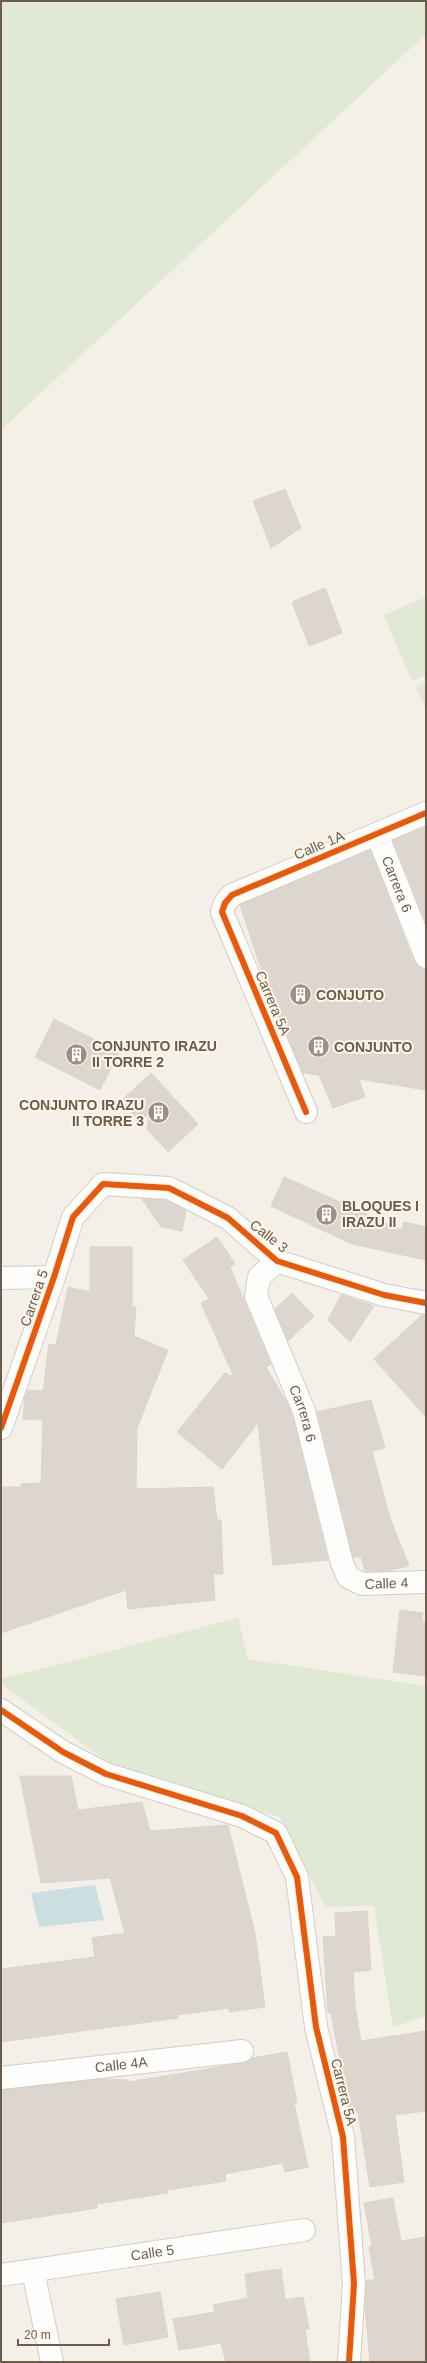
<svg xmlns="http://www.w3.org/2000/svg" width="427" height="2363" font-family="Arial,sans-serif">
<rect width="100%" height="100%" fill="#f4f0e8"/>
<g fill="#dfe9d4">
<path d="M1 1H426V34L1 430Z"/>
<path d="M426 597V675L412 681 384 615Z"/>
<path d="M426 682V710L416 687Z"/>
<path d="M238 1618 248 1659 426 1686V2016L393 2027 374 1906 325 1907 280 1817 112 1765 1 1684V1679Z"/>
</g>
<path fill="#cbdee2" d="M95 1885 104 1920 39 1927 31 1893Z"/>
<g fill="#ddd6ce" stroke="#dcd4cb">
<path d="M285 489 301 528 271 548 253 501Z"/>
<path d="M325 588 342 633 309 646 292 602Z"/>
<path d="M426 827V923L393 840Z"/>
<path d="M370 850 414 962 419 967 426 969V1090L359 1079 365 1097 333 1108 319 1075 303 1073 269 993 240 905Z"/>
<path d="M54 1019 119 1052 100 1090 35 1057Z"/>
<path d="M151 1073 198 1124 168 1152 147 1129 149 1114 140 1122 121 1101Z"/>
<path d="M284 1177 402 1230 404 1222 426 1227V1260L352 1244 271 1206Z"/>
<path d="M142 1199 166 1200 186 1210 182 1231 161 1227Z"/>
<path d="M217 1237 235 1264 230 1267 271 1364 266 1367 285 1399 292 1415 328 1560 273 1565 258 1423 222 1469 177 1432 225 1373 234 1377 201 1303 209 1299 183 1260Z"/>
<path d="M90 1247H132V1307H136L134 1336 168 1350 137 1428 136 1489 213 1487 217 1520H221L223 1574H213L215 1600 128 1609 126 1590 1 1633V1487H22L21 1484 41 1483 43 1420 23 1419 25 1397 28 1390 43 1391 49 1344 56 1345 68 1287 90 1292Z"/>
<path d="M292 1293 314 1316 288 1341 275 1309Z"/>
<path d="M341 1295 374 1306 350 1342 328 1320Z"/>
<path d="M422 1315H426V1417L374 1359Z"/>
<path d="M371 1400 385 1448 372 1451 389 1515 409 1566 386 1571H365L361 1557H353L317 1412Z"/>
<path d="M400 1610 423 1613 422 1622H426V1676L393 1672Z"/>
<path d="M20 1776H71L78 1810 142 1802 150 1831 228 1825 255 1933 265 2007 229 2012V2008L177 2015 178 2018 1 2042V1969L95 1957 92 1938 125 1933 110 1878 41 1883Z"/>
<path d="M367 1911 371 1970 353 1972 355 2006 361 2041 426 2031V2111L395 2115 404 2182 370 2187 358 2112 350 2113 331 2013H328L323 1937 336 1936 335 1913Z"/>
<path d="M287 2052 297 2103H294L308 2167 285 2172 283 2163 225 2174 226 2181 167 2190 168 2193 97 2204V2208L1 2223V2090L101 2079 128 2080V2082L243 2063 252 2058Z"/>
<path d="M393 2198 401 2241 426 2237V2362H370L365 2306 366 2280H375L369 2247 372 2246 364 2203Z"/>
<path d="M281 2269 285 2300 303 2297 309 2329H305L310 2362H226L221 2343 179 2350 173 2319 215 2312 213 2305 248 2298 245 2274Z"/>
<path d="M160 2292 168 2337 124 2345 116 2299Z"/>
</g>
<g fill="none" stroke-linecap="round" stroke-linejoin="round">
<defs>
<g id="minor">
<path id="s1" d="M377 834 426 957"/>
<path d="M306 1112 222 912 225 903 232 895 426 813"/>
<path id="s2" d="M277 1261 259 1277 256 1296 304 1411 342 1563 348 1577 362 1584 426 1582"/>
<path d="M1 1278 54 1277"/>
<path d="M1 1428 54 1277 73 1217 103 1184 169 1188 228 1218 277 1261 384 1295 426 1303"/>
<path d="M1 1710 63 1752 106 1774 242 1816 276 1833 297 1877 316 2027 343 2137 354 2284 349 2362"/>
<path id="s3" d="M1 2078 242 2051"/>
<path d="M33 2271 52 2362"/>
<path id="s4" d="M1 2275 304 2230"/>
</g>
</defs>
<use href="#minor" stroke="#d3cdc6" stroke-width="24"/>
<use href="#minor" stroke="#fdfdfc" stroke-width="22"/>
<defs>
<g id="cycleway">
<path d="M306 1112 222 912 225 903 232 895 426 813"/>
<path d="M1 1428 54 1277 73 1217 103 1184 169 1188 228 1218 277 1261 384 1295 426 1303"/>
<path d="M1 1710 63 1752 106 1774 242 1816 276 1833 297 1877 316 2027 343 2137 354 2284 349 2362"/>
</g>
</defs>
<use href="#cycleway" stroke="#fcf6e8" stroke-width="8"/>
<use href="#cycleway" stroke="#e8590c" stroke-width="6"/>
</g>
<defs>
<symbol id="building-disc" viewBox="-11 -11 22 22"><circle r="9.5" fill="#9c8f83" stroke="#fcf6e8"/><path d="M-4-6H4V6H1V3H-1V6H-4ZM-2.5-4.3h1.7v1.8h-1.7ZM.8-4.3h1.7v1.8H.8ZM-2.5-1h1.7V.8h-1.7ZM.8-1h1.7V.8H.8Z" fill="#fff"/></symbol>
</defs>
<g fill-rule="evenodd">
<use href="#building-disc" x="288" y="982" width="25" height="25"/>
<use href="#building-disc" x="306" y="1034" width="25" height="25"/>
<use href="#building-disc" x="64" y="1042" width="25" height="25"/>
<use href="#building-disc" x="146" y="1100" width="25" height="25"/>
<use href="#building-disc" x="314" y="1202" width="25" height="25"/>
</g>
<g text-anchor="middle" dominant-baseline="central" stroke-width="4" stroke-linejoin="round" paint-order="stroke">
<g font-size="14" fill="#6d5b4c" stroke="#fcf6e8">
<text transform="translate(319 845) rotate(-23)">Calle 1A</text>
<text stroke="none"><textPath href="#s1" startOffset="54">Carrera 6</textPath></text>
<text transform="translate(273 1003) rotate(67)">Carrera 5A</text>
<text transform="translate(269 1236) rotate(38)">Calle 3</text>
<text transform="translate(34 1298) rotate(-71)">Carrera 5</text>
<text stroke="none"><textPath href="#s2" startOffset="170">Carrera 6</textPath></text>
<text stroke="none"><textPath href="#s2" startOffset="380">Calle 4</textPath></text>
<text stroke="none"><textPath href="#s3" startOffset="121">Calle 4A</textPath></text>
<text transform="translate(344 2092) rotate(76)">Carrera 5A</text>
<text stroke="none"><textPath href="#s4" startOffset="153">Calle 5</textPath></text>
</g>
<g font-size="14" font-weight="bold" fill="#6d5b4c" stroke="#fcf6e8" text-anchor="start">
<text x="316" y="995">CONJUTO</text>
<text x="92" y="1046">CONJUNTO IRAZU<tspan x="92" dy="16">II TORRE 2</tspan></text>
<text x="334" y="1047">CONJUNTO</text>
<text x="144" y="1105" text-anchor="end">CONJUNTO IRAZU<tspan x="144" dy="16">II TORRE 3</tspan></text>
<text x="342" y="1206">BLOQUES I<tspan x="342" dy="16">IRAZU II</tspan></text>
</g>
</g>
<rect width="427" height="2363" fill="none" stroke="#6d5b4c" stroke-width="4"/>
<path d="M18 2339v6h91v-6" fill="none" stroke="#6d5b4c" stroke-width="2"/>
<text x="24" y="2339" font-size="12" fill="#6d5b4c" stroke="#fcf6e8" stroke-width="3" paint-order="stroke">20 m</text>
</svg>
